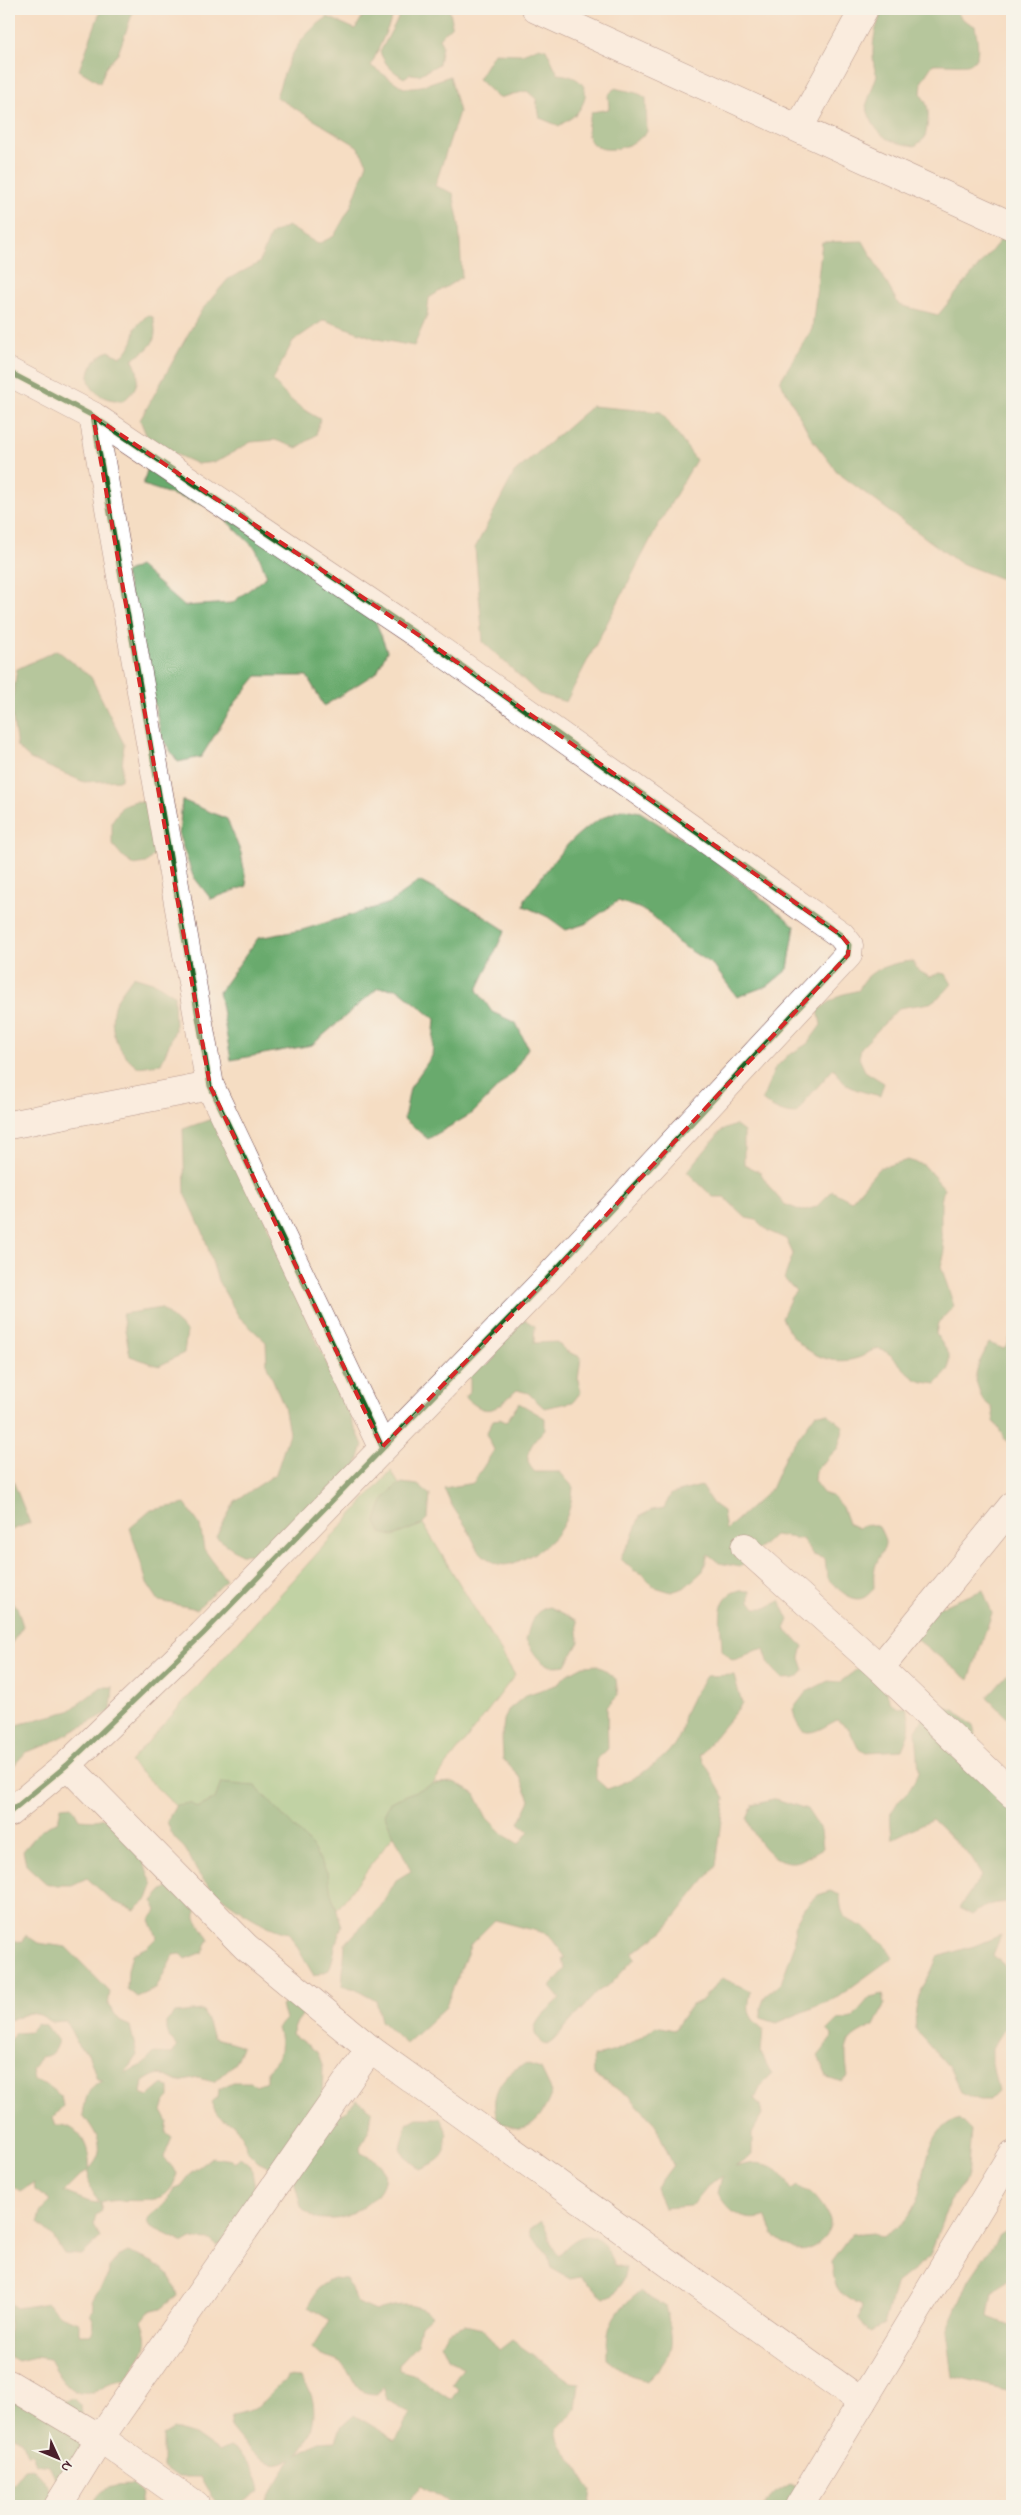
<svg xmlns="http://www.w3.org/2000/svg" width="1021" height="2515" font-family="'Indie Flower',sans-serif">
<rect width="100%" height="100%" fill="#f7f3e8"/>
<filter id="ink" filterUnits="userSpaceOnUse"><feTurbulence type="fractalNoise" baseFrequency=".02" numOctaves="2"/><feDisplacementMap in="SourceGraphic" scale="10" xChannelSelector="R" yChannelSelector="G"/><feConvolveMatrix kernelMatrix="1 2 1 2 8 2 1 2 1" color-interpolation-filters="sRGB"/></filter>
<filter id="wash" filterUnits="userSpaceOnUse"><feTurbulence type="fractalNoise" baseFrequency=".0096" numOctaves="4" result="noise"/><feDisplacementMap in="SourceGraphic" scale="20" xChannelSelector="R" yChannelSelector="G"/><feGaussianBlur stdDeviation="1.12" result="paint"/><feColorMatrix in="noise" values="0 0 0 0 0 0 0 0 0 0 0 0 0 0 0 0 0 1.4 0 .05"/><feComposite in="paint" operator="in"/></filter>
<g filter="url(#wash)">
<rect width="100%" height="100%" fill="#f5ddc3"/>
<path fill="#82c57e" stroke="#667254" d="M391 1471 515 1675 314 1940 130 1762Z"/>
<g fill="#69aa6d" stroke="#5a644c" fill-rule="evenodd">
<path d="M101 9H134L118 54 106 67 100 83 79 70Z"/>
<path d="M367 9H396L371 66 404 88 421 86 450 76 459 112 435 186 453 193 459 224 462 277 429 298 427 316 414 346 377 339 324 320 293 341 273 380C285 397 301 409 320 419L316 435 297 448 275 440 251 442 216 462 197 464 149 442 140 420 201 311 228 279 259 263 271 234 288 226 318 244 334 236 351 206 367 163 357 146 276 97C288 61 295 38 328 17L355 29Z"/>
<path d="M403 9H449L452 20 451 27 439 38 442 45 439 64 419 75 410 74 404 78C392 71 385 65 380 52Z"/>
<path d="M887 9H955L962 19 975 26C984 74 971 63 933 64L922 81 921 95C932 108 928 121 925 138L915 146C885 142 875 135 866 106L877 75C869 61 873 18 887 9Z"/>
<path d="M539 47 546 49 558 74C585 76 594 93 576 114 571 119 564 122 559 126L540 118 536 99 527 91 498 98 478 79 494 53 522 54Z"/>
<path d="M615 88C628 92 635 90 646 98L647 132C621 159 572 156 592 112L609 109 608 95Z"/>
<path d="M1002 238 1012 240V583L958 562 838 473 812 439 780 381 812 329 822 242 863 241 899 305 938 315Z"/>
<path d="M147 315 153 317C159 341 152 348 132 359 142 375 139 389 123 401 115 400 107 400 100 395 79 382 91 358 109 351L120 357C129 352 135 338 135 328Z"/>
<path d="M592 406 661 412 696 460 655 531 566 702 539 694 483 642 475 548 514 473Z"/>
<path d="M151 455 375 620 387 651 377 672 324 706 307 676H257L235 703 201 757 178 762 162 738 125 573 139 566 184 606 232 603 267 576 256 549 213 508 143 485Z"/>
<path d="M57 650 91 677 124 744 121 780 84 782 30 759 17 747 11 707 17 669Z"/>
<path d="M182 800 227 819 241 853 247 886 211 899 193 876 179 836Z"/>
<path d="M136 801 149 803 157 852 146 863 134 865 124 858 112 844V821L123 805Z"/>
<path d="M624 809 640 812 718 862 795 926 788 969 769 985 737 997 713 965 677 942 654 917 639 908 618 901 585 924 566 930 548 917 524 906 525 899C555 860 575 824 624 809Z"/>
<path d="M419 881 479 913 505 930 477 990 492 1012 516 1023 528 1048 514 1071 473 1113 428 1139 404 1119 410 1088 432 1056 435 1019 398 989 378 988 312 1045 231 1060 219 992 258 938 302 930 390 903Z"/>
<path d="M912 961 919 971 930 977 939 973 946 974 952 984 942 995 930 1003 899 1008 861 1048 859 1058 865 1071 884 1083 880 1096C858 1090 844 1090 834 1068L806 1100 797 1114C783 1114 773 1109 762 1100L775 1068 787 1056 807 1044 821 1025 818 1010 840 995 859 990C866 969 892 963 912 961Z"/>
<path d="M133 976 156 983 174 995 175 1030 161 1064 138 1067C118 1052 108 1032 114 1006 117 996 128 985 133 976Z"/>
<path d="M223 1115 297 1296 363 1445 355 1471 264 1555 240 1554 216 1537 235 1501 276 1474 289 1433 284 1406 267 1366 266 1342 239 1317 218 1281 203 1232 185 1193 183 1129Z"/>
<path d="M735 1125 744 1132V1164L760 1172 770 1188 784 1204 802 1211 816 1207 832 1191 851 1201 879 1168 908 1160 924 1165 944 1188 941 1202V1233L945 1252 941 1266 954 1306 938 1323 936 1334 949 1354V1370L936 1384C929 1383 919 1382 914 1378 903 1371 894 1354 882 1350 872 1347 866 1356 858 1358 826 1369 792 1346 782 1317L791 1297 796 1291 784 1279 793 1254 786 1239 768 1231 756 1220 746 1218 724 1197H713L687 1172 721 1131Z"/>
<path d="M161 1308 187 1332 184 1353 159 1366 130 1356 122 1314Z"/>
<path d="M525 1320 535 1326 534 1343 557 1342 566 1351 581 1357 578 1380 581 1392 573 1402 544 1408 528 1393 517 1390C497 1408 489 1420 465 1397L470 1390V1357Z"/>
<path d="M1012 1331V1442L1006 1441 994 1421 992 1408 982 1399 975 1378 979 1363 989 1343 1004 1349 1008 1344Z"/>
<path d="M519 1403 545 1418V1429C533 1442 519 1457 535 1472H560L573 1487C570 1524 555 1545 521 1560 513 1564 504 1567 495 1563 491 1561 485 1557 482 1554 475 1548 472 1536 467 1528 457 1513 450 1505 444 1488L473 1483 494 1450 486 1434 493 1420 500 1419 506 1422Z"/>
<path d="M816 1413 828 1414 844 1427 838 1448 815 1471 814 1481 823 1493 832 1496 842 1507 848 1523 858 1528 869 1524 879 1527C892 1550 881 1547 875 1568 873 1574 874 1582 874 1588 872 1591 868 1595 865 1597 852 1605 835 1586 827 1578L825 1559 813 1555 802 1539 774 1535 740 1567 719 1563 708 1554 703 1571 684 1588 671 1592 652 1586 643 1574 633 1570 621 1559 622 1554 631 1540 640 1516 652 1510 664 1508 671 1494 701 1486 713 1504 723 1511 726 1530 771 1489 786 1454Z"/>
<path d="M9 1471 30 1523 9 1531Z"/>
<path d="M402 1483 418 1485 430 1495 428 1518 421 1525 393 1536 381 1533 376 1522C381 1504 385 1492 402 1483Z"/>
<path d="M185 1504 200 1525 204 1549 226 1580 197 1609 159 1601 147 1583 130 1528 151 1510Z"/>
<path d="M983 1590 992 1613 969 1680 897 1624Z"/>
<path d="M737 1591H750V1601L755 1608H766L780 1601 789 1620 785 1629 803 1646 800 1658 804 1670C797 1681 793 1678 782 1679L769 1664 764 1649C751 1649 745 1659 732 1660L722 1650C722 1631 713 1597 737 1591Z"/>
<path d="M9 1601 17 1607 23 1626 9 1647Z"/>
<path d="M550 1607 577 1620 579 1642 566 1665C542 1669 538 1660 526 1640 530 1625 532 1610 550 1607Z"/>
<path d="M864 1664 887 1693 891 1703 898 1708 906 1707C913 1724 909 1734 902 1750L867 1752 858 1748 849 1729 837 1720C816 1731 799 1745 793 1709L806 1692 828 1681 840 1682Z"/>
<path d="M598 1665 616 1679 618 1696 607 1707 608 1749 596 1760V1779L607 1789C633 1781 671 1759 681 1732 683 1726 682 1719 685 1713 690 1700 698 1688 706 1676L734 1675 742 1704 700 1755 725 1798 716 1866 664 1931 632 1953 635 1958 612 1983 597 1992 553 2041 547 2045C518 2031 547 2011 560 1999L550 1987 565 1969 563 1958H566L548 1934 495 1920 471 1944 445 2008 406 2044 381 2021 376 2000 356 1989 342 1986 345 1944 381 1906 396 1880 411 1871 384 1814 390 1802 435 1783 454 1782 475 1794 487 1818 504 1835 519 1844 529 1831 519 1823 530 1800 520 1777 503 1759 502 1737 504 1720 508 1710 526 1695 558 1684 566 1675 583 1666Z"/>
<path d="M1012 1669V1722L987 1697Z"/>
<path d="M101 1687H113L111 1711 47 1745 26 1752 9 1771V1727L69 1711Z"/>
<path d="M943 1707 955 1710 973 1726 979 1747 1012 1780V1904C997 1900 983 1906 972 1915L959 1908 982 1875 970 1856 932 1819 892 1839 890 1815 899 1800 910 1789 919 1772 916 1730 928 1711Z"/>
<path d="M221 1783 255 1786 311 1845 328 1874 331 1893 342 1926C335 1940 335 1955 329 1970L314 1976 289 1933C265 1930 215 1896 200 1876 194 1868 191 1857 185 1849 183 1846 180 1844 177 1841 172 1836 169 1828 167 1821L176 1805 190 1803 197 1808 215 1799Z"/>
<path d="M776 1799 807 1809 821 1831 823 1848C815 1852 803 1861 794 1862 771 1864 754 1837 747 1819L753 1805Z"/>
<path d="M72 1806 79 1819 95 1820 115 1816 144 1863 153 1886 148 1899 135 1910 112 1901 87 1878 72 1885H48L26 1865 23 1851 41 1830 58 1821 61 1807Z"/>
<path d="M174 1884 196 1903V1918L209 1940 203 1952 185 1959 180 1954 173 1955 156 1989 137 1997 127 1989 128 1970 132 1954 147 1947 157 1937 150 1920 157 1911 153 1901 163 1890Z"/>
<path d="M830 1891 840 1895C841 1920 846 1918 865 1928 873 1932 874 1940 884 1943L893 1957 838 1997 777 2023 761 2018V2007L765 1996 781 1983 795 1944 794 1926 804 1908 818 1895Z"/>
<path d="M26 1935 38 1943 66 1947 110 1992 108 2005 121 2022 130 2026 137 2055 125 2073 144 2064 154 2053 172 2054 177 2047 167 2034V2021L175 2013 203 2010 213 2037C224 2042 232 2040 242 2047L235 2063 214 2082 198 2078 179 2082C162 2075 162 2069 143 2082L141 2093 149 2096 163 2084 169 2088V2097L165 2101 162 2111 168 2122 166 2133 172 2138 164 2157 177 2173C169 2215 128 2194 100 2203L102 2211 96 2215 94 2224 100 2238 82 2255 64 2254 52 2235 38 2223 41 2212 50 2201 35 2190 34 2183 21 2191 9 2183V2040L16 2033 30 2032 37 2023 46 2025 58 2041C54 2052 52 2056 40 2057L32 2070 34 2080 45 2084 61 2096 63 2106 53 2117 56 2125C80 2123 91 2149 89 2169 109 2150 96 2133 83 2115 85 2099 88 2086 103 2080L97 2079 88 2053 79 2047 66 2021 52 2022 40 2015 29 2013 11 2020 9 2018V1940L23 1942ZM89 2170C86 2184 93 2192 99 2203L90 2202 64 2192 82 2174Z"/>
<path d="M1001 1935 993 1955 1012 1972V2029L1005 2028 992 2049V2063L998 2092 990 2100H979L961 2092 949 2067 916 2030C912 1993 927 1987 937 1957L974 1946Z"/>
<path d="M722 1978 751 1991C747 2010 747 2016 763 2029L761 2053 772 2075 761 2086 755 2099 760 2105 762 2115 752 2133V2155L735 2167C762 2159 778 2163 791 2189L797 2185C801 2190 804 2190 810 2192 816 2196 826 2210 829 2217 836 2232 812 2255 796 2250 792 2248 783 2243 779 2240 772 2235 770 2224 766 2217 743 2223 729 2213 718 2193L722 2176 708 2186 691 2206 664 2208 656 2188 673 2165 655 2124 629 2096 594 2075 593 2056C618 2053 637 2041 656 2026L674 2030 692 2004 701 2001Z"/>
<path d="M883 1994 885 2003 874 2026C843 2040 844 2044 848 2077L842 2082 827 2077 818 2056 831 2040 832 2035 827 2030 837 2020 852 2018 870 1997Z"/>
<path d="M294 1996 307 2009 297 2022 292 2034 317 2052 323 2066 322 2099 280 2164 270 2168 258 2162 246 2150 245 2143 233 2123C220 2120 216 2114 211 2102L218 2097 219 2089 233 2082H252L256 2086 267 2081V2070C283 2057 282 2047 277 2028L285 2019 281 2006Z"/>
<path d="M525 2064 541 2069 552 2092C547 2106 536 2130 517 2128 511 2127 504 2123 498 2121 488 2096 501 2074 525 2064Z"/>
<path d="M357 2100 372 2111 370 2127 360 2148 361 2153C369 2157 380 2161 383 2169 392 2191 358 2213 341 2218 332 2220 323 2219 314 2218L301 2206 294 2181 331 2118 343 2113Z"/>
<path d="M417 2118H440L448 2134C444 2141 447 2147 444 2153 440 2162 428 2165 420 2169L410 2161 401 2149 406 2124Z"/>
<path d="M959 2118 971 2130 967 2178 949 2202 929 2258 895 2285 884 2325 870 2332 859 2319 862 2306C838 2295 833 2288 832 2261L852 2234 872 2232 882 2237C892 2231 903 2224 909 2215 930 2185 919 2131 959 2118Z"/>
<path d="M212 2157 232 2160 234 2163 240 2157 251 2165 256 2195 220 2244 216 2246 210 2240 191 2239 184 2243 151 2227 148 2222 150 2216 167 2202 174 2188 181 2186 193 2171Z"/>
<path d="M541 2221C550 2231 549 2247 559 2255 583 2226 601 2231 614 2265L626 2268 621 2285 613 2296 604 2297 580 2277 570 2279 551 2268C549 2263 549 2255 546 2252 540 2244 531 2241 530 2229Z"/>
<path d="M1012 2228V2276L992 2293 988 2317 1012 2326V2391L953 2377 947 2331 969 2280 999 2236Z"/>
<path d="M128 2252C154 2262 171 2267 177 2296L161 2309 149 2312 142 2321C154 2349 139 2358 125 2380 106 2382 107 2386 92 2392 71 2400 57 2374 49 2359L35 2357 18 2361 9 2356V2302L16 2308 48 2303 60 2315 79 2322V2334H90C96 2327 94 2321 90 2314L94 2309 92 2300 108 2276 109 2267 118 2257Z"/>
<path d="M333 2278 345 2279 352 2288 357 2303 375 2311C396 2304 414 2301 432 2315L421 2325 417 2345 399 2364V2370L413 2374 451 2400 458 2389 452 2384 463 2368 448 2358 441 2343 447 2332 465 2325 483 2329 499 2350 512 2340 571 2382 579 2383 576 2409 557 2429C556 2447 570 2456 579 2470 584 2477 584 2483 591 2490L589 2506H454L421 2485 406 2506H268L265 2502 292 2458C266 2476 245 2445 230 2427L232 2415C244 2413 256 2409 265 2400 273 2393 274 2385 285 2381L287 2377 301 2378C321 2399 316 2434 298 2454L319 2442 336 2441 341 2427 354 2415 396 2440 410 2413 386 2399 382 2387 377 2394C348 2394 358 2375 340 2363 328 2356 322 2360 312 2348L330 2320 308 2307 319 2287Z"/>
<path d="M640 2292 665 2306C675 2344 676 2353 647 2381L630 2376 607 2358C606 2323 612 2313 640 2292Z"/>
<path d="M9 2393 67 2401 74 2398 81 2405 84 2436 70 2482 56 2478 49 2466 36 2464 32 2454H27L21 2440 9 2434Z"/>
<path d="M173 2429 195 2435 219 2452 230 2447C247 2457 256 2471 260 2490 229 2515 218 2513 200 2477H178L163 2466V2435Z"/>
<path d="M32 2468C42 2476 50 2488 54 2501L50 2506H15L12 2503 10 2487 24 2469Z"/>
<path d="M790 2484 800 2489 806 2506H763L775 2493Z"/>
<path d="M133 2485 142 2494 140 2506H92C102 2485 112 2486 133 2485Z"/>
</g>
</g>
<g filter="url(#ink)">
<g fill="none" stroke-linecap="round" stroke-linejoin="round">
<defs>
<g id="minor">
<path d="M536 9 1012 226"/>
<path d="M799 128 864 9"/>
<path d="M9 372 93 416 420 636 841 935 849 945 848 955 545 1281 203 1634 67 1765 9 1813"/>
<path d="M93 416 210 1086 382 1447"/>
<path d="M9 1125 210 1086"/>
<path d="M745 1547 880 1668 1012 1794"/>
<path d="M880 1668 1012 1506"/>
<path d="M67 1765 246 1947 370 2049 862 2402"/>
<path d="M9 2384 100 2438 196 2506"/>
<path d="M58 2506 100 2438 370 2049"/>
<path d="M799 2506 1012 2154"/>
</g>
</defs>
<use href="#minor" stroke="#643c42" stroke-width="29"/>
<use href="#minor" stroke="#fff" stroke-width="28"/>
<defs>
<g id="cycleway">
<path d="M9 372 93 416 420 636 841 935 849 945 848 955 545 1281 203 1634 67 1765 9 1813"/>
<path d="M93 416 210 1086 382 1447"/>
</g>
</defs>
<use href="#cycleway" stroke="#f7f3e8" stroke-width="8"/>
<use href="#cycleway" stroke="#1b5e20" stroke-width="5"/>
</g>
</g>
<path d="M0 0H1021V2515H0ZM93 416 420 636 841 935 849 945 848 955 545 1281 382 1447 210 1086Z" fill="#f5ddc3" fill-opacity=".55" fill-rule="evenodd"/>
<path fill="none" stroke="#d62828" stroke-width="4" stroke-dasharray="10 6" stroke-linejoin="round" d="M93 416 420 636 841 935 849 945 848 955 545 1281 382 1447 210 1086Z"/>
<rect width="1021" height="2515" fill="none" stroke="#f7f3e8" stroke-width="30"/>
<g transform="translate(58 2458) rotate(134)" stroke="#f7f3e8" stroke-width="4" paint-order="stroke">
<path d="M0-4L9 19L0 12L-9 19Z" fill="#4a1f2b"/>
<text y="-8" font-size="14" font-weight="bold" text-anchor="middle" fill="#4a1f2b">N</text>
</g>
</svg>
